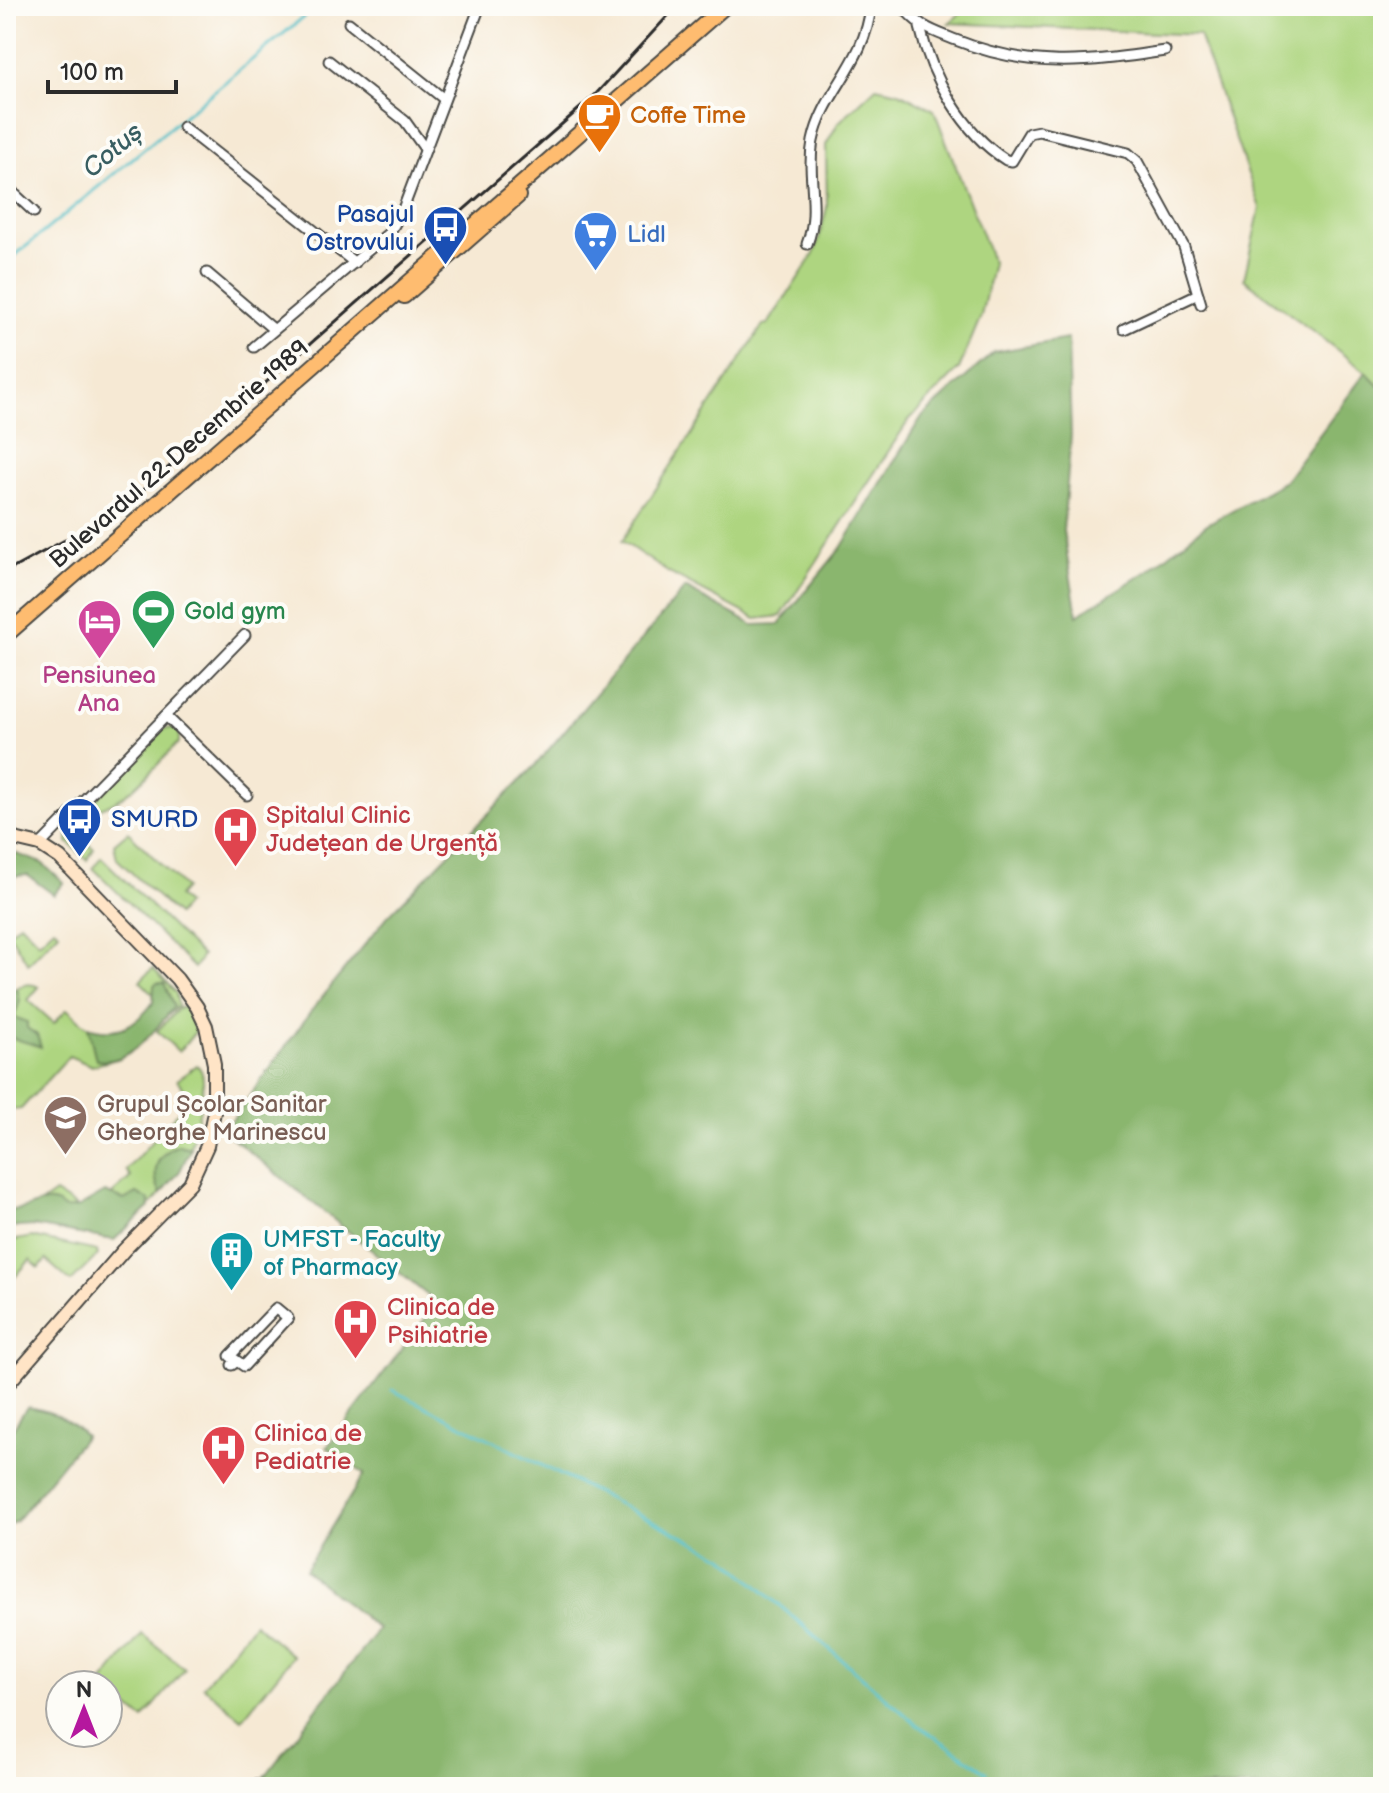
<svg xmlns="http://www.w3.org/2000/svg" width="1389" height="1793" font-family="'Balsamiq Sans',sans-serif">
<rect width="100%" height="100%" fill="#fdfcf7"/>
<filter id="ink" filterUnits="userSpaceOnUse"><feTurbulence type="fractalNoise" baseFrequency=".0125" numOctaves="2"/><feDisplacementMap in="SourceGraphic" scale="16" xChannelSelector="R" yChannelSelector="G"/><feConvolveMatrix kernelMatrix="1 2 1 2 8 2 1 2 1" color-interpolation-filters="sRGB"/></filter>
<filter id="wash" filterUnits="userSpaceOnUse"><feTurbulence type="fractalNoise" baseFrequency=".006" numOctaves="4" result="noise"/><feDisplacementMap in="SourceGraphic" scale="32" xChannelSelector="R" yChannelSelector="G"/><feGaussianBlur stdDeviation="1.8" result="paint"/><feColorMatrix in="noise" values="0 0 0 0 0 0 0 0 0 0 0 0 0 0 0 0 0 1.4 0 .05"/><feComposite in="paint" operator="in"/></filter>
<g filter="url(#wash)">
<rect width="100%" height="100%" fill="#f6e9d4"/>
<g fill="#aed580" stroke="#6c8056" stroke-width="2">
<path d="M969 6H1383V389L1366 372 1244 279 1260 208 1199 35 949 23Z"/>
<path d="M876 87 899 92 934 110 993 263 981 316 959 369 909 420 781 616 756 619 669 573 622 541 763 325 768 324 814 254 820 235 827 207 826 145 838 123Z"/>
<path d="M174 728 179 731V742C152 769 124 808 84 812L164 729Z"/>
<path d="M75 831 94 849 87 860 68 842V832Z"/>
<path d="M128 832 185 888 178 896 186 904 177 915 117 859 114 844Z"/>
<path d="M101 857 202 956 194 968 93 868Z"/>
<path d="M20 923 39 942 54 928 59 932 28 964 9 933Z"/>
<path d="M153 968 176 993 178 1006 120 1058 92 1066 69 1056 21 1109 10 1110V1121L6 1126V993C17 988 27 980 39 987L28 1000 54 1023 67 1009C73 1014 80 1022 87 1026 111 1042 148 1023 155 996L140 981Z"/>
<path d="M185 1007 196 1031 179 1052 157 1031 179 1008Z"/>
<path d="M197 1065C206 1073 203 1088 201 1100 194 1166 161 1196 114 1240L34 1226 39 1204 55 1193 80 1209 112 1194 131 1177 126 1170 191 1098 177 1080Z"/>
<path d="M32 1237 97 1251 98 1255 71 1282 46 1260 39 1268 30 1260 6 1287V1242Z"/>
<path d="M254 1623 293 1656 242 1719 203 1686Z"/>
<path d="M142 1634 185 1669 143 1719 108 1690V1685L101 1684Z"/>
</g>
<g fill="#8ab66e" stroke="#5a704c" stroke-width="2">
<path d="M1068 339 1071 435 1063 531 1077 615 1149 570 1207 524 1285 481 1366 372 1383 389V1787H275L263 1779 378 1629 305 1570 364 1474 327 1447 437 1303 224 1131 315 1006 387 917 534 767 685 588 753 625 779 624 841 548 921 418 994 352Z"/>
<path d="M6 850 42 863 64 883 54 895 27 875 6 877Z"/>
<path d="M157 983H164L174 1006C157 1029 128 1067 96 1060L88 1027C117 1036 135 1026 153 1003L154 985Z"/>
<path d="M17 988 20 1001 14 1017 27 1022V1028L37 1035 41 1047 6 1036V993Z"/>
<path d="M178 1145 191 1148 180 1171 161 1194C150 1173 155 1155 178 1145Z"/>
<path d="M105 1192 124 1200 137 1193 149 1200 150 1207 114 1240 34 1226 6 1228V1209C30 1215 45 1190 65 1209L79 1207Z"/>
<path d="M27 1407C51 1410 69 1419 85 1436L16 1521 6 1527V1439Z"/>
</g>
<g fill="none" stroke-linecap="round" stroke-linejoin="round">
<g stroke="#50bec6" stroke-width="3">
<path d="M6 263 317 6"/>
<path d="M392 1390 724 1557 916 1724 987 1772"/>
</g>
</g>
</g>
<g filter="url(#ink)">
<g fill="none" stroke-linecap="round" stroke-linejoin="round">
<defs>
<g id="street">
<path d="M902 6C920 27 928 29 953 39 1031 70 1084 63 1165 51"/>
<path d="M349 23 444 99"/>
<path d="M920 27C931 76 963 133 1006 160L1012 161 1029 133 1039 131 1128 153 1137 161 1184 247 1201 304"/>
<path d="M329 61 405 121 425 149"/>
<path d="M183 127 355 263"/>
<path d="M6 186 34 212"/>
<path d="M807 244C821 209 806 176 813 141 823 92 865 64 871 6"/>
<path d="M207 273 273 329"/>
<path d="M1124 329 1198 294"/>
<path d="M254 347 390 232 403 209 480 6"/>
<path d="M166 716 247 795"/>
<path d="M40 845 245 635"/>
<path d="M232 1365 237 1361 244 1366 288 1318 276 1308 230 1356 237 1361"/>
<path d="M254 1787 256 1785"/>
</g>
<path id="secondary" d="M6 837 40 845 60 858 177 979 197 1007 206 1026 214 1064V1112L207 1146 190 1183 124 1250 6 1386"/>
<g id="primary">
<path d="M404 296 518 196"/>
<path d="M6 635 725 6"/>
</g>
</defs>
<use href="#street" stroke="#494844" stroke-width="13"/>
<use href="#secondary" stroke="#494844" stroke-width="16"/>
<use href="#primary" stroke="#494844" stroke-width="18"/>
<use href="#street" stroke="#fff" stroke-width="9"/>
<use href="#secondary" stroke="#ffe4c6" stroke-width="12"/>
<use href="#primary" stroke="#febc70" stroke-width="14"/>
<path stroke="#2b2b2b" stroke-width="3" d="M6 572 98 522 145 488 594 96 677 6"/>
</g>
</g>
<defs>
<symbol id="cafe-pin" viewBox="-11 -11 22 30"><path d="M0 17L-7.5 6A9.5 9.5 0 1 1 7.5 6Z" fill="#e8710a" stroke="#fdfcf7"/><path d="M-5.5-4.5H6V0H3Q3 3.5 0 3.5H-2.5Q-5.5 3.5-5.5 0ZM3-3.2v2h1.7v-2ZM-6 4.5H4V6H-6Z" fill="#fff"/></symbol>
<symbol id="bus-pin" viewBox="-11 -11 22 30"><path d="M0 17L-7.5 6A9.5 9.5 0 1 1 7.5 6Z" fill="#1a4fb4" stroke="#fdfcf7"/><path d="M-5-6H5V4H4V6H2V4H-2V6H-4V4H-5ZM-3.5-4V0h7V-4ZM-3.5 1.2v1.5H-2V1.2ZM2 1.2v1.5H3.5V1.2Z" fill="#fff"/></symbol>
<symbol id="supermarket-pin" viewBox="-11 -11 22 30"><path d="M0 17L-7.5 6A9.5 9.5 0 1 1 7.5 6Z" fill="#3f7fe0" stroke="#fdfcf7"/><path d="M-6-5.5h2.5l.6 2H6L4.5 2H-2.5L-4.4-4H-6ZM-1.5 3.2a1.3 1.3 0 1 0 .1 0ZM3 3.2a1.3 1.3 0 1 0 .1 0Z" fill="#fff"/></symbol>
<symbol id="stadium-pin" viewBox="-11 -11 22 30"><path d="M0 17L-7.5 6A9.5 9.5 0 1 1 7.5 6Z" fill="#2e9e5b" stroke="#fdfcf7"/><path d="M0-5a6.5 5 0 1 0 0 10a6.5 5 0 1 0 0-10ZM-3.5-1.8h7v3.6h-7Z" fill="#fff"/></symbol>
<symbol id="hotel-pin" viewBox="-11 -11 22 30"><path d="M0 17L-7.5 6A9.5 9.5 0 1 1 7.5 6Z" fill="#d1479c" stroke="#fdfcf7"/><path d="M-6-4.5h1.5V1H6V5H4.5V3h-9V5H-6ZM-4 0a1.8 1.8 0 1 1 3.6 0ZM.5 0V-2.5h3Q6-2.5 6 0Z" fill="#fff"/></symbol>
<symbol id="hospital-pin" viewBox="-11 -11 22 30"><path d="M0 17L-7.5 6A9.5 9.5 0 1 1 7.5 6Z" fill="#e0444e" stroke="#fdfcf7"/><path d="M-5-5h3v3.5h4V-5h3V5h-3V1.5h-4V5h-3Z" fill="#fff"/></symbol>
<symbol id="school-pin" viewBox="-11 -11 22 30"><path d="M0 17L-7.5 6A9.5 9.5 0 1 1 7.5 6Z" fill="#8d6e63" stroke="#fdfcf7"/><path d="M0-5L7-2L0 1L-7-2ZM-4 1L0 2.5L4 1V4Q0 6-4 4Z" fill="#fff"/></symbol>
<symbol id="building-pin" viewBox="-11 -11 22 30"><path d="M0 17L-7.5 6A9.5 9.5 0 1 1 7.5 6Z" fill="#0f9aa8" stroke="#fdfcf7"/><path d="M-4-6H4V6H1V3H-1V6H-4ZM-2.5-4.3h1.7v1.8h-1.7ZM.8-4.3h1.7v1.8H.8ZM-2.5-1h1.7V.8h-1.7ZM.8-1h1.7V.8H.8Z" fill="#fff"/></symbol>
</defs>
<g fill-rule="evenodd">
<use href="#cafe-pin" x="574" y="90" width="51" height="69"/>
<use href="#bus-pin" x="420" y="202" width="51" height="69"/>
<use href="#supermarket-pin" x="570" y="208" width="51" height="69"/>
<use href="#stadium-pin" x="128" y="586" width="51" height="69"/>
<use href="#hotel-pin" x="74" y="596" width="51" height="69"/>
<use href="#bus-pin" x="54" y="794" width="51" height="69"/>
<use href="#hospital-pin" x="210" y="804" width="51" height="69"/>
<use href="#school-pin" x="40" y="1092" width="51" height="69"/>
<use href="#building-pin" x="206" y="1228" width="51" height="69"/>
<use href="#hospital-pin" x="330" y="1296" width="51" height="69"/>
<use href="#hospital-pin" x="198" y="1422" width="51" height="69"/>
</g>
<g text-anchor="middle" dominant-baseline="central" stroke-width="8" stroke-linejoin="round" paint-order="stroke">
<g font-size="24" fill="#c56008" stroke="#fdfcf7" text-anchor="start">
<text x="630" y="115">Coffe Time</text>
</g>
<g font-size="24" fill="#164399" stroke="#fdfcf7" text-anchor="end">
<text x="414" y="214">Pasajul<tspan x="414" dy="28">Ostrovului</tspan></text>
<text x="111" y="819" text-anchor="start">SMURD</text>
</g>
<g font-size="24" fill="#366cbe" stroke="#fdfcf7" text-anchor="start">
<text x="627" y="234">Lidl</text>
</g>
<g font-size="24" fill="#2b2b2b" stroke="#fdfcf7">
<text transform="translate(179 454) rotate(-41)">Bulevardul 22 Decembrie 1989</text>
</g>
<g font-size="24" fill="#27864d" stroke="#fdfcf7" text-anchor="start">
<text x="184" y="611">Gold gym</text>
</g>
<g font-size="24" fill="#b23c85" stroke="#fdfcf7">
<text x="99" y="675">Pensiunea<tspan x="99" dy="28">Ana</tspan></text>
</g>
<g font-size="24" fill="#be3a42" stroke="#fdfcf7" text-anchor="start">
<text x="266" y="815">Spitalul Clinic<tspan x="266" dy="28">Județean de Urgență</tspan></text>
<text x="387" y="1307">Clinica de<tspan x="387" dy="28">Psihiatrie</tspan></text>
<text x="254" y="1433">Clinica de<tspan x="254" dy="28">Pediatrie</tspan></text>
</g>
<g font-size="24" fill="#785e54" stroke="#fdfcf7" text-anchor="start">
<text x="97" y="1104">Grupul Școlar Sanitar<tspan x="97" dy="28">Gheorghe Marinescu</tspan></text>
</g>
<g font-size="24" fill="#0d838f" stroke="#fdfcf7" text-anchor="start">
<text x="263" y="1239">UMFST - Faculty<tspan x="263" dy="28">of Pharmacy</tspan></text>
</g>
<g font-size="26" font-style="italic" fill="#385e61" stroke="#fdfcf7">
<text transform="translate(113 151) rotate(-40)">Cotuș</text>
</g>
</g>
<rect width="1389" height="1793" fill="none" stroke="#fdfcf7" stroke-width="32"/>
<g transform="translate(84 1709)"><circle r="38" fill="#fdfcf7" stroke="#a9a8a5" stroke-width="2"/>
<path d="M0-6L14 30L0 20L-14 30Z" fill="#b5179e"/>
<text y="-12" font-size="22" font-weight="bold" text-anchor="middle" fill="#2b2b2b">N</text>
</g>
<path d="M48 80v12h128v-12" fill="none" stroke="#2b2b2b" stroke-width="4"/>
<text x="60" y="80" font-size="24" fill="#2b2b2b" stroke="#fdfcf7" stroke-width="6" paint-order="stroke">100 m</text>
</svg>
